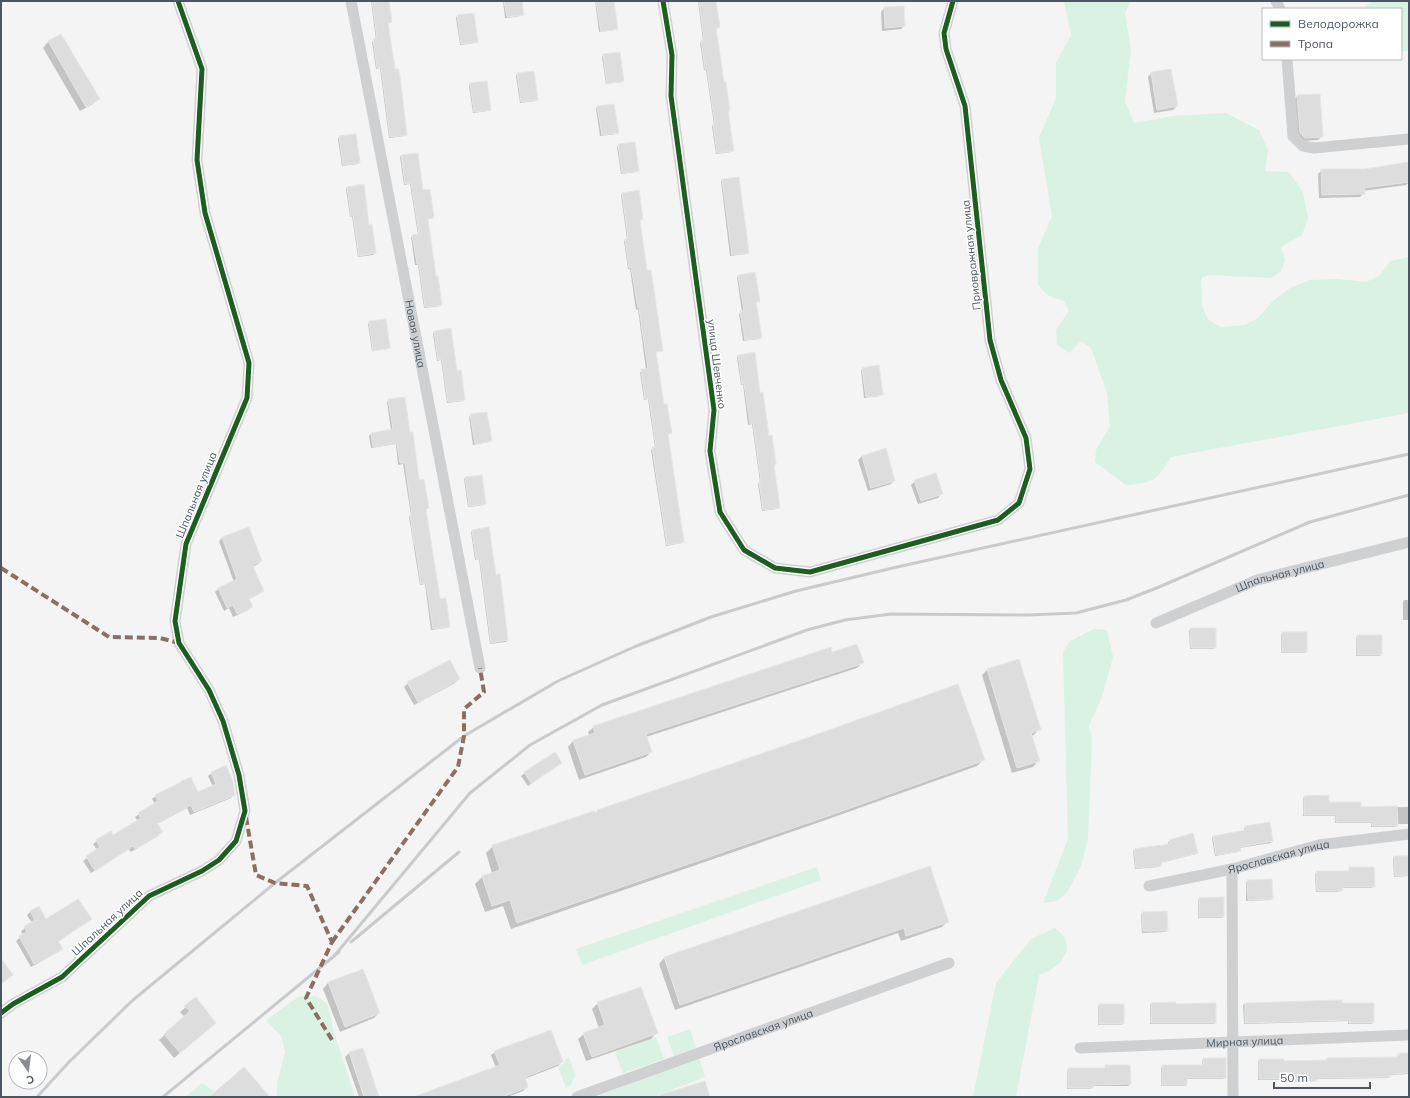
<svg xmlns="http://www.w3.org/2000/svg" width="1410" height="1098" font-family="Mulish,sans-serif">
<rect width="100%" height="100%" fill="#f4f4f4"/>
<g fill="#d9f2e3">
<path d="M1064 1H1131L1125 13 1131 50 1125 101 1134 123 1173 116 1226 113 1259 130 1268 150 1265 171 1289 172 1303 192 1308 218 1302 235 1281 247 1285 260 1281 272 1270 278 1208 275 1201 278 1202 305 1208 320 1221 327 1245 325 1258 318 1273 301 1290 288 1310 280 1338 279 1366 282 1379 276 1390 261 1409 257V413L1171 457C1155 482 1155 482 1126 485L1095 462 1096 450 1110 426 1107 393 1091 348 1081 341 1069 353 1057 345 1056 330 1069 311 1064 301 1048 296 1038 285V248L1052 216 1039 138 1056 98V63L1071 35Z"/>
<path d="M1375 1H1409V51H1401V9H1364L1366 5Z"/>
<path d="M1094 629 1107 630 1113 657 1102 697 1089 726 1092 739 1088 838 1081 866 1068 891 1057 901 1043 903 1068 839 1063 652 1070 641Z"/>
<path d="M817 867 821 880 582 965 576 949Z"/>
<path d="M1055 928 1065 937 1067 950 1061 962 1049 971 1039 975 1016 1097H973L996 983 1031 939Z"/>
<path d="M316 996 327 1003 333 1029 355 1097H277V1083L285 1052 281 1036 266 1020 298 997Z"/>
<path d="M690 1029 696 1048 674 1056 667 1037Z"/>
<path d="M656 1037 664 1059 623 1073 615 1052Z"/>
<path d="M569 1057 575 1075 571 1085 566 1088 558 1066 565 1063 564 1060Z"/>
<path d="M699 1057 705 1077 654 1097H596Z"/>
<path d="M202 1083 214 1091 210 1097H185Z"/>
</g>
<g fill="#0003">
<path d="M371 1H388L391 22 387 23 394 70 406 134 405 136 389 138 380 68 376 69 372 42 376 40Z"/>
<path d="M503 1H521L523 15 521 16 505 18Z"/>
<path d="M595 1H612L616 29 615 30 599 32Z"/>
<path d="M698 1H715L719 27 716 29 724 83 729 111 728 112 733 150 731 152 716 154 712 126 714 125 706 70H704L700 43 703 41Z"/>
<path d="M884 8 904 26 901 29 882 31 881 12Z"/>
<path d="M457 16 477 42 475 43 460 45 456 18Z"/>
<path d="M61 35 98 99 93 104 80 111 43 48 48 42Z"/>
<path d="M604 55 623 81 622 82 606 84 602 57Z"/>
<path d="M1151 73 1177 106 1173 110 1154 113 1148 77Z"/>
<path d="M517 74 537 100 535 101 520 103 516 76Z"/>
<path d="M486 82 490 110 488 111 473 113 469 86 470 84Z"/>
<path d="M1297 96 1322 136 1318 140 1301 141 1297 137 1294 100Z"/>
<path d="M598 107 618 132 616 134 600 136 596 108Z"/>
<path d="M339 137 359 163 358 164 342 166 338 139Z"/>
<path d="M619 145 638 171 637 172 621 174 617 147Z"/>
<path d="M401 156 422 191 433 217 427 220 435 277 441 305 440 306 424 308 418 265H415L411 237 418 235 410 184 404 185 400 157Z"/>
<path d="M1407 164 1409 182 1406 185 1363 191 1364 193 1360 197 1319 198 1318 174 1322 170H1365Z"/>
<path d="M722 180 748 253 746 254 730 256 721 181Z"/>
<path d="M347 188 368 226 375 253 373 255 358 257 352 216 350 217 346 189Z"/>
<path d="M623 194 642 219 639 221 646 271 662 350 655 353 663 406 671 433 667 435 683 542 682 543 666 546 651 450 655 448 648 399 644 400 640 372 646 370 638 309 636 310 630 269H628L624 241 627 239 621 195Z"/>
<path d="M739 276 758 301 756 303 761 338 759 339 743 341 739 314 742 312 737 277Z"/>
<path d="M370 322 389 348 388 349 372 351 368 324Z"/>
<path d="M435 332 456 372 464 399 463 401 447 403 441 360 437 361 433 333Z"/>
<path d="M754 353 760 394 768 437 775 464 773 466 779 508 777 509 762 511 758 484 760 482 752 424 748 425 743 384 741 385 737 357 738 356Z"/>
<path d="M862 369 882 394 880 396 864 398 861 370Z"/>
<path d="M389 400 410 433 419 481 427 508 425 510 440 600 449 627 447 628 431 630 425 584 420 585 409 517 411 515 403 464 398 465 396 444 371 448 369 436 371 434 391 431 387 402Z"/>
<path d="M471 415 490 441 489 442 473 445 469 417Z"/>
<path d="M885 449 894 480 891 484 868 491 858 460 862 456Z"/>
<path d="M465 478 485 503 484 505 468 507 464 479Z"/>
<path d="M915 481 941 494 938 498 918 504 911 485Z"/>
<path d="M249 528 261 561 258 564 252 567 263 591 259 594 249 599 252 606 248 610 233 617 229 608 224 611 215 592 219 588 234 582 219 541 222 538Z"/>
<path d="M472 531 507 640 506 642 490 644 479 559 475 560 471 532Z"/>
<path d="M1404 600H1409V620H1403V602Z"/>
<path d="M1191 629 1215 648 1213 649H1190L1189 631Z"/>
<path d="M1283 633 1306 652 1305 653H1281V635Z"/>
<path d="M1357 636 1381 654 1380 656H1356V638Z"/>
<path d="M832 653 862 663 857 668 646 737 651 752 646 757 579 780 568 747 573 741 589 736 588 732 594 727Z"/>
<path d="M987 670 1039 729 1034 735 1031 736 1038 761 1033 767 1012 773 982 675Z"/>
<path d="M459 679 455 683 414 705 404 687 408 683Z"/>
<path d="M984 759 977 766 820 822 511 929 503 906 485 912 475 884 482 877 492 873 486 853 493 846 595 814 597 811Z"/>
<path d="M561 763 528 786 521 776 525 773Z"/>
<path d="M212 773 234 795 231 798 190 815 187 808 157 824 161 832 158 836 131 852 129 849 91 873 83 861 97 850 93 844 97 841 113 836 138 821 135 817 155 804 152 799 156 796 197 794 213 787 208 776Z"/>
<path d="M1304 797 1328 803 1360 808 1409 807V824H1397L1395 827H1371V823H1335V816H1303V798Z"/>
<path d="M1246 827 1272 841 1271 843 1239 848 1240 851 1238 852 1215 856 1212 838 1213 837 1245 832 1244 828Z"/>
<path d="M1170 841 1197 853 1196 854 1160 863 1159 867 1135 869 1133 851 1135 850 1169 846 1168 842Z"/>
<path d="M1409 856V876L1394 877 1393 858 1395 857Z"/>
<path d="M929 867 948 921 942 927 901 941 898 933 675 1010 659 964 664 958Z"/>
<path d="M1350 868 1374 886 1372 888H1341L1339 892H1316L1315 874 1317 872H1348Z"/>
<path d="M1248 881 1272 899 1270 900 1246 901V882Z"/>
<path d="M1200 899 1223 917 1222 918H1198V900Z"/>
<path d="M31 911 46 920 91 919 58 942 61 949 58 952 31 967 16 941 23 935 21 931 32 923 27 915Z"/>
<path d="M1143 913 1167 931 1165 932 1142 933 1141 914Z"/>
<path d="M328 983 379 1013 374 1018 340 1032 323 989Z"/>
<path d="M196 998 210 1028 174 1058 159 1040 185 1017 180 1012Z"/>
<path d="M1341 1001V1004L1373 1022 1372 1024H1348V1021L1244 1024 1243 1005 1245 1004Z"/>
<path d="M598 1003 656 1033 651 1039 586 1061 578 1039 584 1034 599 1028 592 1009Z"/>
<path d="M1151 1004 1175 1005 1215 1023 1214 1024H1150V1005Z"/>
<path d="M1099 1005 1123 1023 1122 1025H1098V1007Z"/>
<path d="M362 1049 378 1097H359L345 1057 349 1053Z"/>
<path d="M495 1052 562 1062 558 1066 524 1079 527 1087 523 1091 507 1097H415L496 1068 491 1055Z"/>
<path d="M1398 1054H1409V1074L1389 1075 1388 1078 1317 1079 1315 1081 1292 1082V1080H1258V1062L1259 1060 1283 1062 1326 1061 1327 1059 1397 1058Z"/>
<path d="M1203 1059 1225 1077 1223 1079H1186V1085L1185 1086H1161V1068L1162 1066H1202V1061Z"/>
<path d="M1106 1066H1129L1130 1084 1128 1086H1092L1091 1089H1067V1071L1068 1069H1104Z"/>
</g>
<g fill="#ddddde" stroke="#e5e6e7">
<path d="M372 1H389L392 22 388 23 395 69H399L407 135 390 137 381 67 377 68 373 39 377 38Z"/>
<path d="M504 1H522L524 15 507 17Z"/>
<path d="M606 1H614L618 29 601 32 596 2Z"/>
<path d="M699 1H716L720 27 716 28 724 82H726L730 111H728L734 151 717 153 713 124H715L707 69H705L701 40H704Z"/>
<path d="M904 6 905 26 885 28 884 7Z"/>
<path d="M474 13 478 42 461 44 457 15Z"/>
<path d="M61 34 100 99 86 107 48 41Z"/>
<path d="M620 52 624 81 607 84 603 54Z"/>
<path d="M1171 69 1178 106 1157 110 1151 72Z"/>
<path d="M534 71 538 100 521 102 517 73Z"/>
<path d="M487 81 491 110 474 112 470 83Z"/>
<path d="M1320 94 1323 137 1305 138 1300 133 1297 95Z"/>
<path d="M614 104 619 133 602 135 597 106Z"/>
<path d="M356 134 360 163 343 165 339 136Z"/>
<path d="M635 142 639 171 622 173 618 144Z"/>
<path d="M418 153 423 190 430 189 434 218 428 219 436 276H438L442 305 425 307 419 264H417L412 235 419 234 411 183 405 184 401 155Z"/>
<path d="M1408 162 1409 182 1364 188 1365 194 1322 195 1321 169H1365Z"/>
<path d="M739 177 749 253 732 255 722 179Z"/>
<path d="M364 184 369 225 372 224 376 253 359 256 353 215 351 216 347 187Z"/>
<path d="M639 190 643 220H640L647 270H651L663 351 656 352 664 404H667L672 433 668 434 684 542 667 545 652 447H656L649 398 645 399 641 369H648L639 308H638L631 267 629 268 625 239 628 238 622 193Z"/>
<path d="M755 272 760 301 756 302 762 338 745 340 740 311H744L738 275Z"/>
<path d="M386 319 390 348 373 351 369 321Z"/>
<path d="M451 328 457 371 461 370 465 400 448 402 442 359 438 360 434 331Z"/>
<path d="M755 352 760 393 763 392 769 436 772 435 776 464 774 465 780 508 763 510 759 481H761L753 423 750 424 744 383 742 384 738 355Z"/>
<path d="M879 365 883 395 866 397 862 368Z"/>
<path d="M405 397 410 432H413L419 480 424 479 429 508 426 509 440 599 446 598 450 627 433 629 426 583 421 584 415 544H414L410 515H412L405 463H400L397 443 373 447 371 433 393 429 388 399Z"/>
<path d="M487 412 492 441 475 444 470 414Z"/>
<path d="M886 448 895 481 871 488 862 456Z"/>
<path d="M936 473 943 494 921 501 914 480Z"/>
<path d="M482 475 486 504 469 506 465 477Z"/>
<path d="M249 527 262 561 252 565 264 591 249 598 253 607 237 614 233 605 227 608 218 588 237 579 222 537Z"/>
<path d="M489 527 496 575 500 574 508 640 491 643 480 558 476 559 472 530Z"/>
<path d="M1190 628H1216V648H1191Z"/>
<rect x="1282" y="632" width="25" height="20"/>
<rect x="1357" y="635" width="25" height="20"/>
<path d="M857 644 864 663 646 734 652 752 585 775 573 740 595 733 593 726 831 647 832 652Z"/>
<path d="M1019 659 1041 730 1031 733 1040 761 1017 768 987 669Z"/>
<path d="M450 660 460 679 418 702 407 682Z"/>
<path d="M958 684 985 760 828 816 517 923 510 900 492 906 482 876 500 870 492 845 594 811 595 813 598 812 597 810 801 740Z"/>
<path d="M555 752 562 763 531 783 524 772Z"/>
<path d="M226 765 233 781 235 795 194 812 191 805 157 823 163 832 135 849 133 846 95 871 86 856 100 847 96 840 111 831 113 835 141 818 138 813 158 801 155 795 181 782V781L191 777 198 792 216 784 211 772Z"/>
<path d="M1329 795V802H1361V807L1397 806 1398 826H1372V822H1336V815H1304V796Z"/>
<path d="M1270 822 1273 841 1240 847 1241 851 1216 855 1213 836 1246 830 1245 826Z"/>
<path d="M1193 833 1198 853 1161 862V866L1136 868 1134 849 1170 844 1169 840Z"/>
<path d="M1394 856H1409V875L1395 876Z"/>
<path d="M930 866 949 922 906 936 904 928 680 1005 664 957Z"/>
<path d="M1349 867H1374L1375 887H1342V891H1317L1316 871H1349Z"/>
<path d="M1272 879 1273 899 1248 900 1247 880Z"/>
<path d="M1224 897V917H1199V898Z"/>
<path d="M78 899 92 919 58 941 63 949 34 964 19 936 27 932 24 926 35 920 30 911 39 906 46 919Z"/>
<path d="M1167 911 1168 931H1143L1142 912Z"/>
<path d="M1 958 13 975 1 984Z"/>
<path d="M363 969 380 1013 345 1027 328 982Z"/>
<path d="M641 987 658 1033 592 1057 583 1033 605 1025 597 1002Z"/>
<path d="M196 997 216 1023 180 1053 164 1034 190 1011 184 1006Z"/>
<path d="M1342 1000V1003H1374V1023H1349V1020L1245 1023V1003Z"/>
<path d="M1176 1002V1004L1216 1003V1023H1151V1003Z"/>
<rect x="1099" y="1004" width="25" height="20"/>
<path d="M551 1030 563 1062 525 1077 528 1087 502 1097H416V1096L500 1065 494 1051Z"/>
<path d="M363 1048 379 1097H364L349 1052Z"/>
<path d="M1398 1053H1409V1073L1390 1074V1077L1318 1078V1080L1293 1081V1079H1259V1059H1284V1061L1327 1060V1058L1398 1057Z"/>
<path d="M1203 1058H1226V1078H1187V1085H1162V1065H1203Z"/>
<path d="M1105 1065H1130L1131 1084 1093 1085V1088H1068V1068H1105Z"/>
<path d="M244 1067 270 1097H209Z"/>
<path d="M705 1081 710 1097H660V1095Z"/>
</g>
<g fill="none" stroke-linecap="round" stroke-linejoin="round">
<g stroke="#ced0d2" stroke-width="11">
<path id="s1" d="M351 1 480 668"/>
<path d="M663 1 672 55 671 96 714 410 710 451 720 512 744 550 775 568 810 572 998 520 1019 503 1030 469 1026 438 1001 380 990 340 965 106 946 49 944 33 953 1"/>
<path d="M1276 1 1280 9"/>
<path d="M1287 59 1293 136 1303 146 1314 148 1409 139"/>
<path id="s2" d="M1156 623 1257 580 1409 542"/>
<path d="M1232 869 1233 1097"/>
<path id="s3" d="M1149 886 1232 869 1319 845 1409 834"/>
<path d="M1 1013 13 1004 62 977 149 896 202 871 219 860 236 841 245 811 239 775 223 721 209 690 179 643 175 621 186 544 247 398 249 363 205 213 197 160 202 69 178 1"/>
<path id="s4" d="M1080 1048 1409 1035"/>
<path id="s5" d="M577 1097 949 963"/>
</g>
<g stroke="#c9cacc" stroke-width="3">
<path d="M351 942 459 852"/>
<path d="M335 955 470 793 530 745 602 705 807 630 845 620 891 614 1028 615 1076 613 1126 600 1159 587 1310 522 1409 495"/>
<path d="M37 1097 69 1062 133 1000 275 883 464 736 558 681 634 647 711 617 796 591 897 567 1409 454"/>
<path d="M163 1097 339 952"/>
</g>
<g stroke="#8d6e63" stroke-width="4" stroke-dasharray="8 4" stroke-linecap="butt">
<path d="M1 568 109 637 160 638 179 643"/>
<path d="M246 817 256 875 275 883 307 886 332 942 306 998 334 1043"/>
<path d="M332 942 458 767 464 736V709L484 692 480 668"/>
</g>
<defs>
<g id="cycleway">
<path d="M663 1 672 55 671 96 714 410 710 451 720 512 744 550 775 568 810 572 998 520 1019 503 1030 469 1026 438 1001 380 990 340 965 106 946 49 944 33 953 1"/>
<path d="M1 1013 13 1004 62 977 149 896 202 871 219 860 236 841 245 811 239 775 223 721 209 690 179 643 175 621 186 544 247 398 249 363 205 213 197 160 202 69 178 1"/>
</g>
</defs>
<use href="#cycleway" stroke="#fff" stroke-width="8"/>
<use href="#cycleway" stroke="#1b5e20" stroke-width="5"/>
</g>
<g text-anchor="middle" dominant-baseline="central" stroke-width="3" stroke-linejoin="round" paint-order="stroke">
<g font-size="11" fill="#4a5661" stroke="#fff">
<text transform="translate(971 255) rotate(-96)">Приовражная улица</text>
<text stroke="none"><textPath href="#s1" startOffset="339">Новая улица</textPath></text>
<text transform="translate(717 364) rotate(83)">улица Шевченко</text>
<text transform="translate(196 495) rotate(-68)">Шпальная улица</text>
<text stroke="none"><textPath href="#s2" startOffset="133">Шпальная улица</textPath></text>
<text stroke="none"><textPath href="#s3" startOffset="133">Ярославская улица</textPath></text>
<text transform="translate(107 922) rotate(-43)">Шпальная улица</text>
<text stroke="none"><textPath href="#s5" startOffset="198">Ярославская улица</textPath></text>
<text stroke="none"><textPath href="#s4" startOffset="165">Мирная улица</textPath></text>
</g>
</g>
<rect width="1410" height="1098" fill="none" stroke="#4a5661" stroke-width="4"/>
<rect x="1262" y="8" width="140" height="52" fill="#ffffff" stroke="#b7bbc0"/>
<rect x="1270" y="21" width="20" height="6" fill="#1b5e20" stroke="#b7bbc0"/>
<text x="1298" y="28" font-size="12" fill="#4a5661">Велодорожка</text>
<rect x="1270" y="41" width="20" height="6" fill="#8d6e63" stroke="#b7bbc0"/>
<text x="1298" y="48" font-size="12" fill="#4a5661">Тропа</text>
<g transform="translate(28 1070) rotate(166)"><circle r="19" fill="#ffffff" stroke="#b7bbc0"/>
<path d="M0-3L7 15L0 10L-7 15Z" fill="#868d94"/>
<text y="-6" font-size="11" font-weight="bold" text-anchor="middle" fill="#4a5661">С</text>
</g>
<path d="M1274 1082v6h96v-6" fill="none" stroke="#4a5661" stroke-width="2"/>
<text x="1280" y="1082" font-size="12" fill="#4a5661" stroke="#ffffff" stroke-width="3" paint-order="stroke">50 m</text>
</svg>
